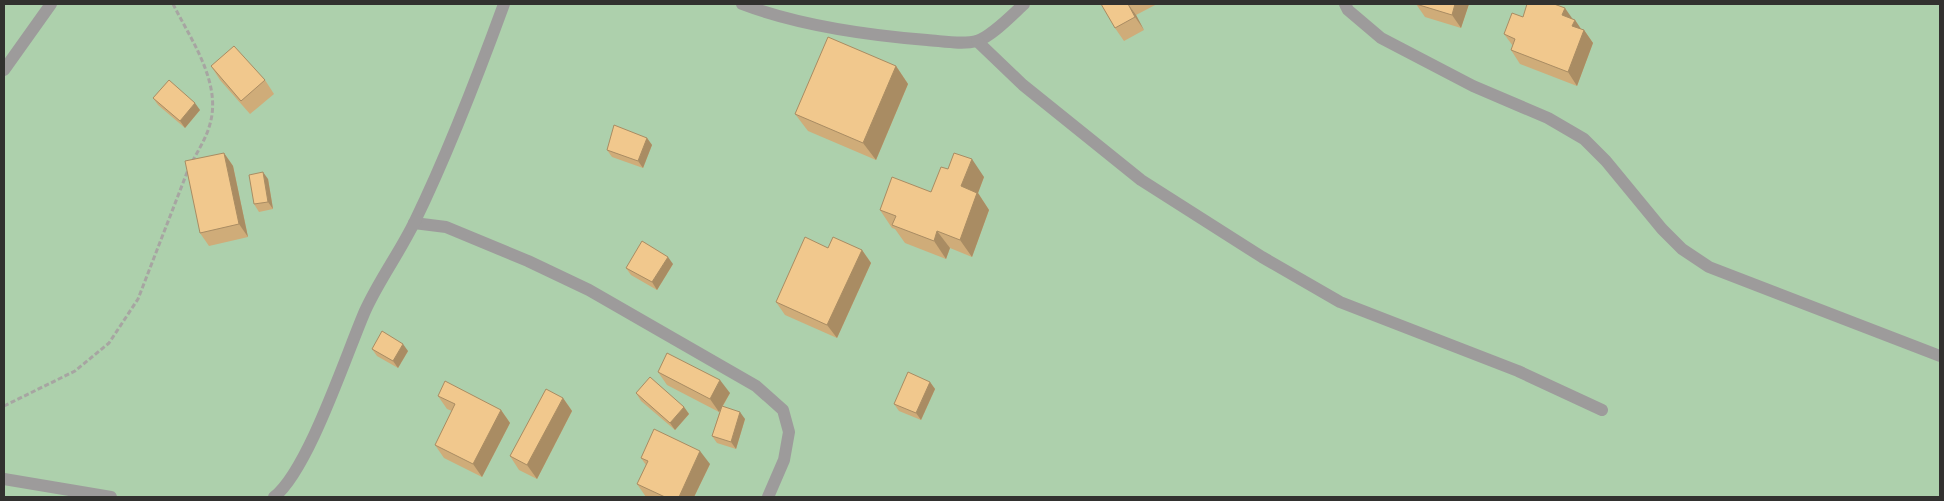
<svg xmlns="http://www.w3.org/2000/svg" width="1944" height="501" font-family="'Varela Round',sans-serif">
<rect width="100%" height="100%" fill="#eeece8"/>
<rect fill="#add0ac" x="4" y="4" width="1936" height="493"/>
<g fill="none" stroke-linecap="round" stroke-linejoin="round">
<g stroke="#a7a5a2" stroke-width="3" stroke-dasharray="5 2.5" stroke-linecap="butt">
<path d="M173 4C190 38 220 80 211 120 208 135 199 149 192 162"/>
<path d="M4 406 75 371 109 343 138 299 188 170"/>
</g>
<path stroke="#9d9b9b" stroke-width="12" d="M4 70 51 4"/>
<g stroke="#9d9b9b" stroke-width="12">
<path d="M742 4C800 26 865 35 927 40 942 41 962 45 977 41 992 36 1012 15 1024 4"/>
<path d="M1345 4 1348 10 1381 38 1473 86 1548 118 1584 139 1606 161 1662 229 1682 249 1709 267 1940 356"/>
<path d="M977 41 1023 85 1141 180 1262 257 1340 302 1518 371 1602 410"/>
<path d="M414 223 446 227 528 261 589 290 756 386 783 410 789 432 784 460 768 497"/>
<path d="M4 479 111 497"/>
<path d="M274 497C308 471 346 355 365 311 379 280 400 252 415 221 449 151 477 78 504 4"/>
</g>
</g>
<g fill="#cfac79">
<path d="M1101 4H1157L1136 15 1144 30 1124 41 1115 28Z"/>
<path d="M1416 4H1469L1461 28 1425 17Z"/>
<path d="M1523 17 1572 19 1575 20 1581 29 1584 30 1593 43 1577 86 1520 64 1511 50 1513 46 1504 34Z"/>
<path d="M211 66 265 80 274 94 250 114 220 80Z"/>
<path d="M896 66 908 84 876 160 808 131 795 114Z"/>
<path d="M153 98 200 110 185 128 158 105Z"/>
<path d="M647 138 652 145 643 168 612 157 607 150Z"/>
<path d="M224 153 233 166 248 237 209 246 200 233Z"/>
<path d="M948 169 984 177 978 193 989 210 972 257 950 248 946 259 905 243 895 229 892 228 880 210 931 192Z"/>
<path d="M268 179 273 209 259 212 254 204Z"/>
<path d="M828 248 862 250 871 263 837 338 785 315 776 302Z"/>
<path d="M673 264 657 290 631 275 626 268Z"/>
<path d="M372 349 408 351 398 368 377 356Z"/>
<path d="M658 372 730 393 723 406 745 419 736 449 717 443 712 436 720 410 719 412 667 385Z"/>
<path d="M930 382 935 389 921 420 899 411 894 404Z"/>
<path d="M636 393 684 407 689 414 675 430 641 401Z"/>
<path d="M438 396 501 410 510 423 482 477 444 458 435 445 452 411 447 409Z"/>
<path d="M563 398 572 411 537 479 519 470 510 456Z"/>
<path d="M641 458 710 464 694 497H646L637 484 646 465Z"/>
</g>
<g fill="#a98c63">
<path d="M1128 4 1136 15 1144 30 1135 17Z"/>
<path d="M1455 4H1469L1461 28 1452 15Z"/>
<path d="M1565 8 1574 21 1562 15Z"/>
<path d="M1575 20 1583 32 1584 30 1593 43 1577 86 1568 72 1572 26Z"/>
<path d="M896 66 908 84 876 160 863 143Z"/>
<path d="M195 103 200 110 185 128 180 121Z"/>
<path d="M647 138 652 145 643 168 638 161Z"/>
<path d="M224 153 233 166 248 237 239 224Z"/>
<path d="M972 159 984 177 978 193 989 210 972 257 960 240 961 186Z"/>
<path d="M263 172 268 179 273 209 268 202Z"/>
<path d="M937 231 950 248 946 259 934 241Z"/>
<path d="M862 250 871 263 837 338 827 325Z"/>
<path d="M668 257 673 264 657 290 652 282Z"/>
<path d="M403 344 408 351 398 368 393 361Z"/>
<path d="M720 380 730 393 719 412 710 399Z"/>
<path d="M930 382 935 389 921 420 916 413Z"/>
<path d="M563 398 572 411 537 479 527 465Z"/>
<path d="M684 407 689 414 675 430 670 423Z"/>
<path d="M501 410 510 423 482 477 473 464Z"/>
<path d="M740 412 745 419 736 449 731 442Z"/>
<path d="M700 451 710 464 694 497H679Z"/>
</g>
<g fill="#f1c88d" stroke="#a98c63">
<path d="M1101 4H1128L1135 17 1115 28Z"/>
<path d="M1416 4H1455L1452 15Z"/>
<path d="M1527 4H1554L1565 8 1562 15 1575 20 1572 26 1584 30 1568 72 1511 50 1515 39 1504 34 1512 13 1523 17Z"/>
<path d="M828 37 896 66 863 143 795 114Z"/>
<path d="M234 46 265 80 241 101 211 66Z"/>
<path d="M169 80 195 103 180 121 153 98Z"/>
<path d="M614 125 647 138 638 161 607 150Z"/>
<path d="M224 153 239 224 200 233 185 161Z"/>
<path d="M954 153 972 159 961 186 977 193 960 240 937 231 934 241 892 225 896 216 880 210 892 177 931 192 941 167 948 169Z"/>
<path d="M263 172 268 202 254 204 249 175Z"/>
<path d="M805 237 828 248 833 237 862 250 827 325 776 302Z"/>
<path d="M642 241 668 257 652 282 626 268Z"/>
<path d="M382 331 403 344 393 361 372 349Z"/>
<path d="M667 353 720 380 710 399 658 372Z"/>
<path d="M908 372 930 382 916 413 894 404Z"/>
<path d="M650 377 684 407 670 423 636 393Z"/>
<path d="M445 381 501 410 473 464 435 445 455 404 438 396Z"/>
<path d="M546 389 563 398 527 465 510 456Z"/>
<path d="M722 406 740 412 731 442 712 436Z"/>
<path d="M654 429 700 451 679 497H665L637 484 648 461 641 458Z"/>
</g>
<rect width="1944" height="501" fill="none" stroke="#32312f" stroke-width="10"/>
</svg>
